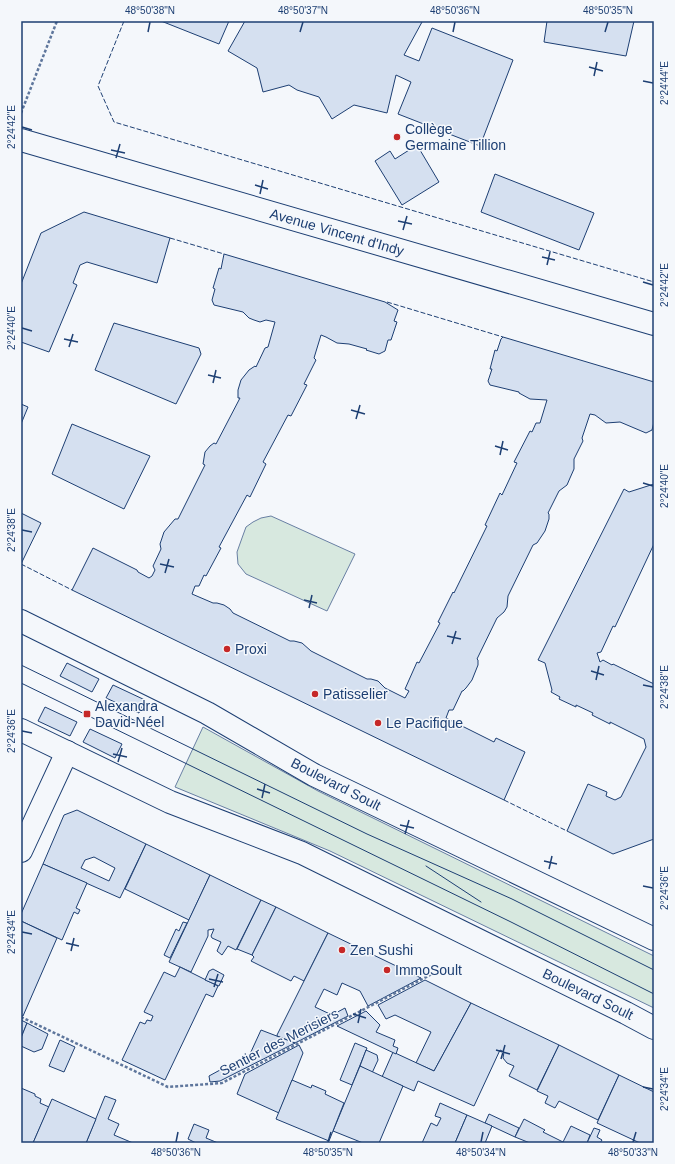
<svg xmlns="http://www.w3.org/2000/svg" width="675" height="1164" font-family="Arial,sans-serif">
<rect width="100%" height="100%" fill="#f4f7fb"/>
<g fill="#d7e8df" stroke="#687fa3">
<path d="M271 516 355 554 327 611 246 574 238 564 237 552 242 538 246 527 253 522 261 518Z"/>
<path d="M203 727 318 791 654 956V1008L330 851 175 787Z"/>
</g>
<g fill="#d5e0f0" stroke="#1d3f73" fill-rule="evenodd">
<path d="M161 21H229L219 44Z"/>
<path d="M245 21H421L422 22 404 55 419 61 432 28 513 60 480 146 398 114 411 82 396 75 387 113 354 105 332 119 319 97 297 90 289 85 263 92 257 68 228 51Z"/>
<path d="M547 21H634L626 56 544 42Z"/>
<path d="M417 145 439 182 402 205 375 161 390 151 395 159Z"/>
<path d="M495 174 594 213 579 250 481 212Z"/>
<path d="M84 212 170 238 157 283 87 262 80 265 73 283 77 285 49 352 21 342V284L41 233Z"/>
<path d="M224 254 385 302 398 310 394 321 397 322 391 340H388L385 351 379 354 366 350 367 349 349 344 337 343 326 337 321 335 314 358 316 360 304 384 307 385 291 416 288 415 263 462 266 464 250 497 247 495 219 547 221 548 206 576 204 575 199 586H195L192 594 213 603H217L224 605 230 609 233 613 290 641H294L302 643 311 651 367 679H371L378 681 385 688 405 698 409 691 405 689 417 662 419 663 440 623 438 622 453 592 454 593 487 526 485 525 500 493 502 495 517 463 514 462 530 431 532 432 536 423H540L547 400 530 399 519 393V392L490 385 488 381 492 369H490L495 350 497 351 501 339 503 337 654 382V422L652 430 646 433 620 422 606 423 595 415 590 414 582 438 583 441 574 459V469L570 478 567 485 559 491 548 513 549 514V519L545 531 537 543 533 545 508 596 507 607 504 612 497 618 477 659 478 660V665L472 680 466 688 463 691H462L453 710H449L446 718 494 742 496 738 525 752 504 800 72 590 93 548 137 570 138 572 149 578 152 576 155 570 153 566 161 549 160 544 164 532 175 519H178L205 465 203 464 205 452 210 446 214 443 216 444 240 398H238V390L241 380 249 370 255 366 256 367 265 348 268 347 275 322 266 320 260 322 254 320 249 318 243 312 214 305 212 300 215 289 213 288 219 268 221 269Z"/>
<path d="M114 323 199 348 201 354 176 404 95 370Z"/>
<path d="M21 404 28 407 21 424Z"/>
<path d="M72 424 150 456 124 509 52 474Z"/>
<path d="M654 484V544L615 627 613 626 601 652 597 653 600 662 603 660 612 665 613 664 654 684V839L613 854 567 831 588 784 607 792 606 796 615 800 621 797 646 747 644 739 610 722V724L592 715 593 713 576 705V707L559 699 560 697 551 692 552 690 545 663 538 660 624 489 629 492Z"/>
<path d="M21 513 41 523 21 564Z"/>
<path d="M67 663 99 679 92 692 60 676Z"/>
<path d="M113 685 145 700 139 713 106 698Z"/>
<path d="M45 707 77 722 70 736 38 721Z"/>
<path d="M90 729 122 744 115 758 83 742Z"/>
<path d="M77 810 146 844 120 898 43 864 64 815ZM94 857 115 868 109 881 81 868 85 860Z"/>
<path d="M146 844 210 875 189 920 125 889Z"/>
<path d="M43 864 87 883 76 908 80 910 78 914 74 912 62 940 21 921V914Z"/>
<path d="M210 875 261 900 236 950 228 946 222 955 217 951 221 942 212 938 211 936 214 929 208 930V936L191 972 169 962Z"/>
<path d="M261 900 276 907 252 955 237 949Z"/>
<path d="M276 907 328 933 304 981 294 976 291 981 251 961 254 957 252 955Z"/>
<path d="M21 921 57 938 23 1016 21 1015Z"/>
<path d="M183 922 187 923 170 958 164 955 176 929 179 931Z"/>
<path d="M328 933 421 978 368 1006 360 991 342 983 337 995 324 989 315 1007 332 1015 345 1008 348 1016 295 1043 277 1036V1035Z"/>
<path d="M180 967 218 986 213 997 206 994 165 1080 122 1060 140 1022 145 1024 147 1020 151 1021 153 1016 144 1012 164 972 175 977Z"/>
<path d="M213 969 224 975 219 986 205 980 209 971Z"/>
<path d="M425 980 471 1003 434 1071 416 1063 431 1032 395 1015 386 1019 378 1005Z"/>
<path d="M471 1003 559 1045 537 1090 509 1076 514 1066 507 1063 503 1058 504 1052 500 1050 474 1106 418 1081 414 1091 382 1077 393 1052 434 1071Z"/>
<path d="M366 1011 380 1025 376 1032 395 1040 393 1046 398 1048 396 1054 337 1026Z"/>
<path d="M21 1020 27 1023 21 1038Z"/>
<path d="M27 1023 48 1034 42 1049 34 1052 21 1046V1038Z"/>
<path d="M261 1030 295 1043 220 1081 210 1082 209 1076 220 1070 224 1071 250 1054Z"/>
<path d="M60 1040 75 1047 64 1072 49 1066Z"/>
<path d="M355 1043 367 1048 352 1085 340 1080Z"/>
<path d="M299 1045 303 1053 279 1113 237 1094 245 1074Z"/>
<path d="M559 1045 619 1075 598 1120 559 1101 555 1108 545 1103 548 1096 537 1091Z"/>
<path d="M366 1050 377 1055 378 1060 372 1073 360 1066Z"/>
<path d="M360 1066 403 1086 379 1143H363L333 1131Z"/>
<path d="M619 1075 654 1092V1143H640L597 1123Z"/>
<path d="M292 1080 311 1088 312 1085 326 1091 325 1094 344 1103 329 1141 276 1119Z"/>
<path d="M21 1088 35 1094V1096L41 1099 40 1103 49 1107 33 1143H21Z"/>
<path d="M105 1096 116 1100 108 1119 119 1124 114 1135 133 1143H86Z"/>
<path d="M52 1099 96 1119 86 1143H33Z"/>
<path d="M440 1103 467 1115 455 1143H422L431 1123 437 1126 441 1118 435 1116Z"/>
<path d="M489 1114 519 1128 515 1137 485 1123Z"/>
<path d="M467 1115 492 1126 485 1143H455Z"/>
<path d="M524 1119 545 1130 543 1132 563 1142 571 1126 590 1135 587 1143H530L515 1137Z"/>
<path d="M194 1124 209 1130 206 1138 218 1143H196L188 1139Z"/>
<path d="M594 1128 600 1130 597 1137 602 1140 600 1143H587Z"/>
</g>
<g fill="none" stroke-linecap="round" stroke-linejoin="round">
<defs>
<g id="street">
<path d="M21 140 654 324"/>
<path d="M21 851 67 752"/>
</g>
<g id="primary">
<path d="M21 621 207 713 314 775 654 939"/>
<path d="M21 730 170 802 302 853 626 1013 654 1028"/>
</g>
</defs>
<use href="#street" stroke="#1d3f73" stroke-width="24"/>
<use href="#primary" stroke="#1d3f73" stroke-width="24"/>
<g stroke="#5e769c" stroke-width="2.5" stroke-dasharray="3 2" stroke-linecap="butt">
<path d="M21 113 57 21"/>
<path d="M21 1017 168 1087 222 1083 432 974"/>
</g>
<use href="#street" stroke="#f4f7fb" stroke-width="22"/>
<use href="#primary" stroke="#f4f7fb" stroke-width="22"/>
<g stroke="#1d3f73" stroke-width="1">
<path d="M21 665 367 834 512 899 654 970"/>
<path d="M21 683 511 922 654 994"/>
<path d="M426 866 481 902"/>
</g>
<g stroke="#1d3f73" stroke-width="1" stroke-dasharray="5 2" stroke-linecap="butt">
<path d="M124 21 98 86 114 122 654 282"/>
<path d="M170 238 224 254"/>
<path d="M387 302 503 337"/>
<path d="M21 564 72 590"/>
<path d="M504 800 567 831"/>
</g>
</g>
<path fill="none" stroke="#1d3f73" stroke-width="1.5" d="M148 32 150 22M300 32 303 22M453 32 455 22M605 32 608 22M589 67 603 71M594 76 597 62M643 81 653 83M22 127 32 130M111 150 125 153M116 158 120 144M255 185 268 189M260 194 263 180M398 221 412 224M403 230 407 216M542 257 555 260M547 265 550 252M643 282 653 285M22 328 32 331M64 339 78 342M69 347 73 334M208 375 221 378M213 383 216 370M351 410 365 414M356 419 360 405M495 446 508 450M500 455 503 441M643 483 653 486M22 530 32 532M160 564 174 567M165 573 169 559M304 600 317 603M309 608 312 595M447 636 461 639M452 644 456 631M591 671 604 675M596 680 599 666M643 685 653 687M22 731 32 733M113 754 127 757M118 762 122 748M257 789 270 793M262 798 265 784M400 825 414 828M405 834 409 820M544 861 557 864M549 869 552 856M643 886 653 888M22 932 32 934M66 943 79 946M71 951 74 938M209 979 223 982M214 987 218 974M353 1014 366 1018M358 1023 361 1009M496 1050 510 1054M501 1059 505 1045M643 1087 653 1089M176 1142 178 1132M328 1142 331 1132M481 1142 483 1132M633 1142 636 1132"/>
<g fill="#c62828" stroke="#f4f7fb" stroke-width="1.5">
<circle cx="397" cy="137" r="4"/>
<circle cx="227" cy="649" r="4"/>
<circle cx="315" cy="694" r="4"/>
<rect x="83" y="710" width="8" height="8" rx="2"/>
<circle cx="378" cy="723" r="4"/>
<circle cx="342" cy="950" r="4"/>
<circle cx="387" cy="970" r="4"/>
</g>
<g text-anchor="middle" dominant-baseline="central" stroke-width="3" stroke-linejoin="round" paint-order="stroke">
<g font-size="14" fill="#1d3f73" stroke="#f4f7fb" text-anchor="start">
<text x="405" y="129">Collège<tspan x="405" dy="16">Germaine Tillion</tspan></text>
<text x="235" y="649">Proxi</text>
<text x="323" y="694">Patisselier</text>
<text x="95" y="706">Alexandra<tspan x="95" dy="16">David-Néel</tspan></text>
<text x="386" y="723">Le Pacifique</text>
<text x="350" y="950">Zen Sushi</text>
<text x="395" y="970">ImmoSoult</text>
</g>
<g font-size="14" fill="#1d3f73" stroke="#f4f7fb">
<text transform="translate(337 232) rotate(16)">Avenue Vincent d'Indy</text>
<text transform="translate(336 784) rotate(27)">Boulevard Soult</text>
<text transform="translate(588 994) rotate(26)">Boulevard Soult</text>
<text transform="translate(279 1042) rotate(-27)">Sentier des Merisiers</text>
</g>
</g>
<rect width="675" height="1164" fill="none" stroke="#f4f7fb" stroke-width="44"/>
<rect x="22" y="22" width="631" height="1120" fill="none" stroke="#1d3f73" stroke-width="1.5"/>
<g font-size="10" text-anchor="middle" fill="#1d3f73">
<text x="150" y="14">48°50'38"N</text>
<text x="303" y="14">48°50'37"N</text>
<text x="455" y="14">48°50'36"N</text>
<text x="608" y="14">48°50'35"N</text>
<text transform="translate(664 83) rotate(-90)" y="4">2°24'44"E</text>
<text transform="translate(11 127) rotate(-90)" y="4">2°24'42"E</text>
<text transform="translate(664 285) rotate(-90)" y="4">2°24'42"E</text>
<text transform="translate(11 328) rotate(-90)" y="4">2°24'40"E</text>
<text transform="translate(664 486) rotate(-90)" y="4">2°24'40"E</text>
<text transform="translate(11 530) rotate(-90)" y="4">2°24'38"E</text>
<text transform="translate(664 687) rotate(-90)" y="4">2°24'38"E</text>
<text transform="translate(11 731) rotate(-90)" y="4">2°24'36"E</text>
<text transform="translate(664 888) rotate(-90)" y="4">2°24'36"E</text>
<text transform="translate(11 932) rotate(-90)" y="4">2°24'34"E</text>
<text transform="translate(664 1089) rotate(-90)" y="4">2°24'34"E</text>
<text x="176" y="1156">48°50'36"N</text>
<text x="328" y="1156">48°50'35"N</text>
<text x="481" y="1156">48°50'34"N</text>
<text x="633" y="1156">48°50'33"N</text>
</g>
</svg>
